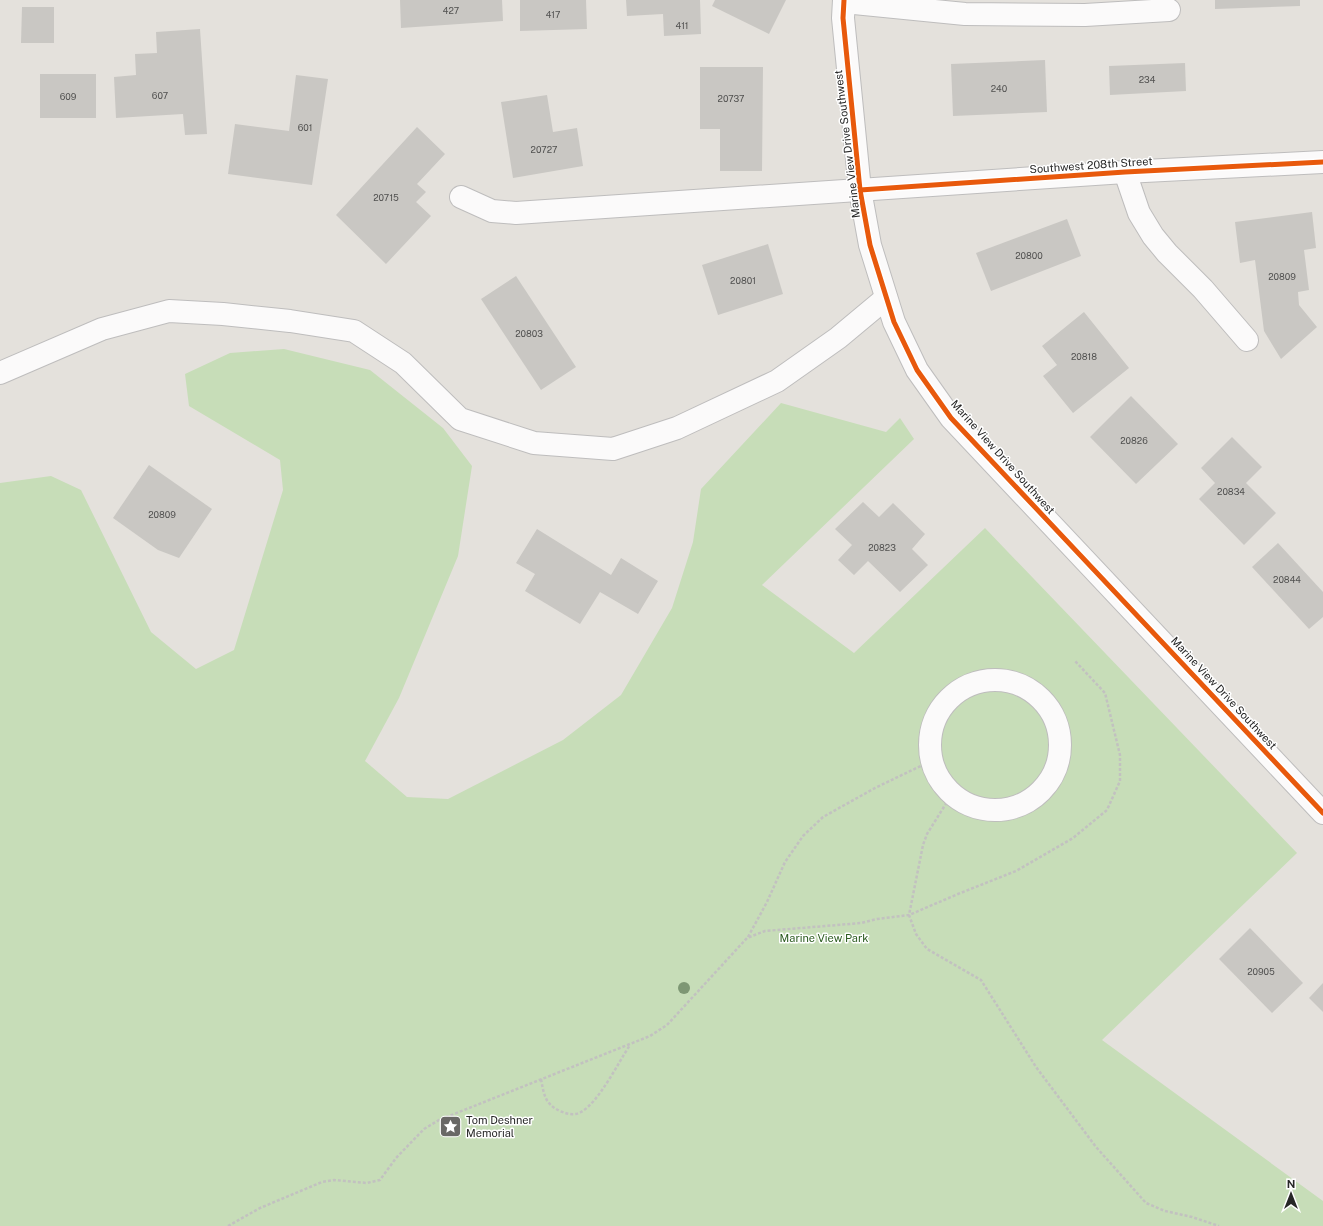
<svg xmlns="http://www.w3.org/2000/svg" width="1323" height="1226" font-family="'Public Sans',sans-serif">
<rect width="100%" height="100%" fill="#e4e1dc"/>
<path fill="#c7ddb8" d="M284 349 370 370 443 428 472 466 458 556 399 698 365 761 407 797 448 799 563 740 621 695 672 608 693 542 701 489 781 403 886 432 900 418 914 439 762 585 854 653 985 528 1297 853 1102 1040 1323 1201V1226H0V483L51 476 81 490 151 632 196 669 234 650 283 490 280 460 189 406 185 374 230 353Z"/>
<g fill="#c9c7c3">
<path d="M400 0H502L503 21 401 28Z"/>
<path d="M520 0H586L587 29 520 31Z"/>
<path d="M626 0H700L701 34 664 36 663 14 627 16Z"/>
<path d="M715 0H786L769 34 712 6Z"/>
<path d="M1215 0H1300V6L1215 9Z"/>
<path d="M22 7H54V43H21Z"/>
<path d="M200 29 207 134 185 135 183 114 116 118 114 77 136 75 135 54 157 53 156 32Z"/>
<path d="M1045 60 1047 112 953 116 951 64Z"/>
<path d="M1185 63 1186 91 1110 95 1109 66Z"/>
<path d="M700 67H763L762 171H720V129H700Z"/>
<rect x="40" y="74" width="56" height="44"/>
<path d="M296 75 328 79 312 185 228 174 235 124 289 131Z"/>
<path d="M547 95 553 132 577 128 583 166 513 178 501 102Z"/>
<path d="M417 127 445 154 417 184 426 192 416 202 431 216 386 264 336 215Z"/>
<path d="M1312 212 1316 248 1304 250 1309 290 1298 292 1299 305 1317 327 1281 359 1264 331 1255 260 1240 263 1235 222Z"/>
<path d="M1067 219 1081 256 991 291 976 253Z"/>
<path d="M768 244 783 294 718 315 702 265Z"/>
<path d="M516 276 576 367 541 390 481 299Z"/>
<path d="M1084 312 1129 368 1073 413 1043 376 1057 365 1042 346Z"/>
<path d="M1131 396 1178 444 1136 484 1090 437Z"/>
<path d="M1232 437 1262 467 1246 483 1276 513 1244 545 1199 499 1215 483 1201 468Z"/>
<path d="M149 465 212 509 179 558 158 550 113 518Z"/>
<path d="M863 502 879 517 893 503 925 534 912 549 928 565 900 592 868 561 854 575 838 560 852 545 835 529Z"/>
<path d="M537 529 611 575 621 558 658 581 638 614 600 592 580 624 525 591 535 574 516 563Z"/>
<path d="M1278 543 1323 592V617L1309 629 1252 567Z"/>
<path d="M1250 928 1303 983 1272 1013 1219 959Z"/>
<path d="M1323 983V1012L1309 998Z"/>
</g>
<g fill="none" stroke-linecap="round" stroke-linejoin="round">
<defs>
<g id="minor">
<path d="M844 0 843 18 860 190 870 245 894 322 917 370 951 418 1323 813"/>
<path d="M844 2 965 14 1085 15 1169 10"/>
<path d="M1125 172 1139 213 1153 236 1167 253 1203 289 1247 340"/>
<path d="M461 197 492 211 516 213 1125 172 1323 162"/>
<path d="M0 373 102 329 169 311 223 314 290 321 354 331 403 363 460 419 534 443 613 449 677 428 777 381 838 338 886 298"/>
<circle cx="995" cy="745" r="65"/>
</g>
</defs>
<use href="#minor" stroke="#bebdbd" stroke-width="24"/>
<g stroke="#c2c1c0" stroke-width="2.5" stroke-dasharray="3 2" stroke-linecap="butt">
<path d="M952 794 927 834 923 845 909 915 916 934 927 949 981 980 1036 1067 1096 1147 1146 1203 1165 1211 1192 1217 1219 1226"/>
<path d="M748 937 767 902 785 862 803 836 823 817 875 788 931 761"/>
<path d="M541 1079C544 1095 545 1104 560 1111 567 1114 574 1116 581 1112 599 1102 618 1063 630 1045"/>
<path d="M228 1226 260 1208 322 1182 334 1180 367 1183 380 1180 396 1158 424 1129 439 1120 650 1036 667 1025 747 938 765 931 861 923 877 919 909 915 958 894 1016 871 1073 838 1107 810 1120 781V755L1105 693 1075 661"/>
</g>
<use href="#minor" stroke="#fbfafa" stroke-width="22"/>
<defs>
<g id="cycleway">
<path d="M844 0 843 18 860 190 870 245 894 322 917 370 951 418 1323 813"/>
<path d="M860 190 1125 172 1323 162"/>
</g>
</defs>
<use href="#cycleway" stroke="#fff" stroke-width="8"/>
<use href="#cycleway" stroke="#e8590c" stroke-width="5"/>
</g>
<circle fill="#7e9774" cx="684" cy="988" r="6"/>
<defs>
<symbol id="sight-square" viewBox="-11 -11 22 22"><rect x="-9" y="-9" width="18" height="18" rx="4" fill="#696866" stroke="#fff"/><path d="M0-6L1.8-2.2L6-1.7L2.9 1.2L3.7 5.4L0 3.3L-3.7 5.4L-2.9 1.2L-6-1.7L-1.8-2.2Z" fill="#fff"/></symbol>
</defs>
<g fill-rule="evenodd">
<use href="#sight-square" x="438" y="1114" width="25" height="25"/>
</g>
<g text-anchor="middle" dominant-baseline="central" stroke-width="3" stroke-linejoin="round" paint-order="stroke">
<g font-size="9" fill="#515150">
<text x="451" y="10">427</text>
<text x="553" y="14">417</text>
<text x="682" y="25">411</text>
<text x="1147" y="79">234</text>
<text x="999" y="88">240</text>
<text x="160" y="95">607</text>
<text x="68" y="96">609</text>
<text x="731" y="98">20737</text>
<text x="305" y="127">601</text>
<text x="544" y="149">20727</text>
<text x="386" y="197">20715</text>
<text x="1029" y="255">20800</text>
<text x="1282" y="276">20809</text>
<text x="743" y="280">20801</text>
<text x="529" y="333">20803</text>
<text x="1084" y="356">20818</text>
<text x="1134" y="440">20826</text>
<text x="1231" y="491">20834</text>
<text x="162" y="514">20809</text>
<text x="882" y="547">20823</text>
<text x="1287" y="579">20844</text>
<text x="1261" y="971">20905</text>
</g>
<g font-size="11" fill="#272727" stroke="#fff">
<text transform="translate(847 144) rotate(-97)">Marine View Drive Southwest</text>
<text transform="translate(1091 165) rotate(-4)">Southwest 208th Street</text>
<text transform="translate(1003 457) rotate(48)">Marine View Drive Southwest</text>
<text transform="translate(1224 693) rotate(47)">Marine View Drive Southwest</text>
</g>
<g font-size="11" fill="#2b5b1f" stroke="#fff">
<text x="824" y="938">Marine View Park</text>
</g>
<g font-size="11" fill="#272727" stroke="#fff" text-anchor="start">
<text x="466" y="1120">Tom Deshner<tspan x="466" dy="13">Memorial</tspan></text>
</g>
</g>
<g transform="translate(1291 1194)" stroke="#ffffff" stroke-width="3" paint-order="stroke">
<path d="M0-3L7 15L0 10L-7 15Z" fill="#272727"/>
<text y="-6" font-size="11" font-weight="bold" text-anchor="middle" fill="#272727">N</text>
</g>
</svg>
